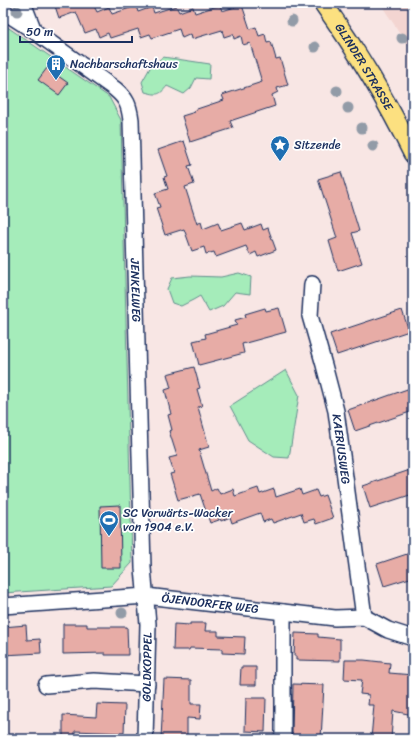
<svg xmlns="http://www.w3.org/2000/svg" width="416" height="742" font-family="Sriracha,sans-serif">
<rect width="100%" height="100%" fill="#f8e6e4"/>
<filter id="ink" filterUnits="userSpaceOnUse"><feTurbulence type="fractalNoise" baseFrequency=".025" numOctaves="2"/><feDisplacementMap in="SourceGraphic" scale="8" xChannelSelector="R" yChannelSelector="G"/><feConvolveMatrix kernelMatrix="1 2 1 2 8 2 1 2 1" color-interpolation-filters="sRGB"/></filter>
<g filter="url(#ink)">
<path fill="#f3d5d1" d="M380 3H413V53Z"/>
<g fill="#a5ecba" stroke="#608e8c">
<path d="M3 24 109 97 121 120 132 563 111 586 3 593Z"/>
<path d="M163 57 210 64 209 79 196 78 191 88 184 94 167 86C159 96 157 95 145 92L142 82 151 66Z"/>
<path d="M239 273 251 277 250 294 235 292 223 306 209 312 200 296 193 300 181 306 172 303 167 289 172 278 190 276 221 277Z"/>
<path d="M286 370 299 395 289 458 274 457 248 440 230 406Z"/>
</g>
<g fill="#e7aca6" stroke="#1b2f5e">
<path d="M54 3H97V5L94 6 97 12 109 7 112 14 136 6 138 12 152 7 154 13 176 6 179 12 193 7 195 13 220 5 222 11 242 5 250 29 256 27 259 36 265 34 267 43 271 42 276 59 280 58 288 85 277 88 278 92 272 95 275 106 230 121 233 128 190 142 182 116 195 112 194 110 224 100 222 95 262 82 250 43 243 45 241 36 234 39 233 34 224 37 222 30 192 39 191 34 182 38 179 29 152 38 150 34 141 37 138 29 110 38 108 33 99 37 96 29 85 33 76 12 59 18Z"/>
<path d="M47 68 68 83 59 95 38 80Z"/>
<path d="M184 141 192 165 188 166 194 184 185 187 197 224 201 222 203 229 218 223 221 230 242 223 245 230 261 224 263 230 268 228 276 250 258 257 256 252 250 255 246 246 216 257 214 252 206 254 204 247 192 251 184 229 165 235 156 208 160 207 155 193 168 189 164 177 167 176 158 150Z"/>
<path d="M341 172 359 231 352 233 362 263 338 271 329 241 337 238 318 179Z"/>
<path d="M265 308 266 311 279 308 286 332 242 344 244 353 199 365 193 341 206 338 205 334 237 325 235 320 246 317 245 314Z"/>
<path d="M402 310 409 331 337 355 330 334Z"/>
<path d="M194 367 200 388 197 389 202 406 198 407 209 447 199 450 211 491 217 488 220 494 233 489 235 496 258 488 260 494 274 489 276 497 300 489 302 495 316 490 319 497 325 495 333 518 316 524 314 519 304 522 301 513 273 523 271 519 263 522 260 513 232 523 230 517 221 521 217 512 219 520 210 523 200 494 178 500 170 474 174 473 169 458 177 456 169 431 172 430 168 415 171 414 165 390 171 388 167 374Z"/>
<path d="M413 387V411L355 431 348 410Z"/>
<path d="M413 469V494L370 508 363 486Z"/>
<path d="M120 505 121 568H101L100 506Z"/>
<path d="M413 552V577L384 586 377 564Z"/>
<path d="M190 623H206L205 631H218V636L245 637 244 654 222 653V649L190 648 189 650H173L174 624 190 625Z"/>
<path d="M63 624H87V627H127L128 655H105V653L63 654Z"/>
<path d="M26 625 27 640 40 639 41 653 3 655V627Z"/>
<path d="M295 633 318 634V637L340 639V661L296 660V656H294Z"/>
<path d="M345 660H364L390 663 389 673 413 675V715L393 711 391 739H371L374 705H368L369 695 360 694 362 680 344 679Z"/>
<path d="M241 667H256V685H240Z"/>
<path d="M164 679 191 680V704H201L200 719 187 718V739H161Z"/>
<path d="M293 684 324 685 321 739H291L292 735Z"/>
<path d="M246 698H266L265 732 245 731Z"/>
<path d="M97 704 125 705 124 733 75 731V739H63V715L96 717Z"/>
</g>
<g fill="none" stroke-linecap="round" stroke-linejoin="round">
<defs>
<g id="minor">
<path d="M23 3 34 31"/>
<path id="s1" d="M3 11 34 31 115 89C127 99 129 105 131 120L143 568 148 624 145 739"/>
<path id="s2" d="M312 284 310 316 324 365 336 411 364 617"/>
<path id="s3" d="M3 606 146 596 335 618 364 617 388 630 413 638"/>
<path d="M46 685 94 681 147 684"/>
<path d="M281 739 283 735V612"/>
</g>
<g id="major">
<path id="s4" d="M323 3C357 51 387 101 413 154"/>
</g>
</defs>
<use href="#minor" stroke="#1b2f5e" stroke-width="18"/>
<use href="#major" stroke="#1b2f5e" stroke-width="21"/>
<use href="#minor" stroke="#fff" stroke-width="15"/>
<use href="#major" stroke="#fce080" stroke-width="18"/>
</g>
<g fill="#929ba7">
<circle cx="17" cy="11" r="5.5"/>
<circle cx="292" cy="21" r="5.5"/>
<circle cx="402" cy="38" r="5.5"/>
<circle cx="315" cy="47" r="5.5"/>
<circle cx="337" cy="91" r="5.5"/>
<circle cx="348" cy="108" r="5.5"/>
<circle cx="362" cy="128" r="5.5"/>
<circle cx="373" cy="146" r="5.5"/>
<circle cx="122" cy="613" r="5.5"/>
</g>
</g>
<defs>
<symbol id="building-pin" viewBox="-11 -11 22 30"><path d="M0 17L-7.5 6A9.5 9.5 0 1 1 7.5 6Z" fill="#1f6fb2" stroke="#fff"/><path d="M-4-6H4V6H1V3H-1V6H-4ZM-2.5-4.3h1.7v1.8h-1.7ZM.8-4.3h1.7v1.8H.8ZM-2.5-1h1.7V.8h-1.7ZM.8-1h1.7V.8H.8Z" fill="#fff"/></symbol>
<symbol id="sight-pin" viewBox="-11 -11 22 30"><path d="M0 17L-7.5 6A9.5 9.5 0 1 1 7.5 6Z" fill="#1f6fb2" stroke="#fff"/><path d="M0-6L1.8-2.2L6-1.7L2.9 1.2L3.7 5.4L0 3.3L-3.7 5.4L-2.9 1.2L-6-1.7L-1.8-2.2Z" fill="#fff"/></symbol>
<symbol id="stadium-pin" viewBox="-11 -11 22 30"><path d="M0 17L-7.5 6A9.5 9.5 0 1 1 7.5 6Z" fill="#1f6fb2" stroke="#fff"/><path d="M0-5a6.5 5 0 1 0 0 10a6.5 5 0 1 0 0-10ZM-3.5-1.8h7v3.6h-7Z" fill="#fff"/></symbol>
</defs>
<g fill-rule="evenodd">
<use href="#building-pin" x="45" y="53" width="22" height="30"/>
<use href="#sight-pin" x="269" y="134" width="22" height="30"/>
<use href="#stadium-pin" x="98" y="509" width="22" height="30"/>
</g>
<g text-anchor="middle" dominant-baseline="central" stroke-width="3.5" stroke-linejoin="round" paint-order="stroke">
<g font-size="12" fill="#1b2f5e" stroke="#fff" text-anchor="start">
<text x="70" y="64">Nachbarschaftshaus</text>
<text x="294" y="145">Sitzende</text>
<text x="123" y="513">SC Vorwärts-Wacker<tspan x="123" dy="14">von 1904 e.V.</tspan></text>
</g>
<g font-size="12" fill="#1b2f5e" stroke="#fff">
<text stroke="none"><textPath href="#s4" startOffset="76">GLINDER STRASSE</textPath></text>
<text stroke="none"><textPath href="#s1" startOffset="343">JENKELWEG</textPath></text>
<text stroke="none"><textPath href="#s2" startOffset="169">KAERIUSWEG</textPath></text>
<text stroke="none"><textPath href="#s3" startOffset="208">ÖJENDORFER WEG</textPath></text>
<text transform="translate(147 667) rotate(-89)">GOLDKOPPEL</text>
</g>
</g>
<rect width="416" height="742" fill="none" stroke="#fff" stroke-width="16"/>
<rect x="8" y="8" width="400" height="726" fill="none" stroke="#1b2f5e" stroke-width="1.5" filter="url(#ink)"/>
<path d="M20 36v6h112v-6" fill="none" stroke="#1b2f5e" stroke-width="2"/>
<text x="26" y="36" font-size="12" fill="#1b2f5e" stroke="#ffffff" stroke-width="3" paint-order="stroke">50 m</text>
</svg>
